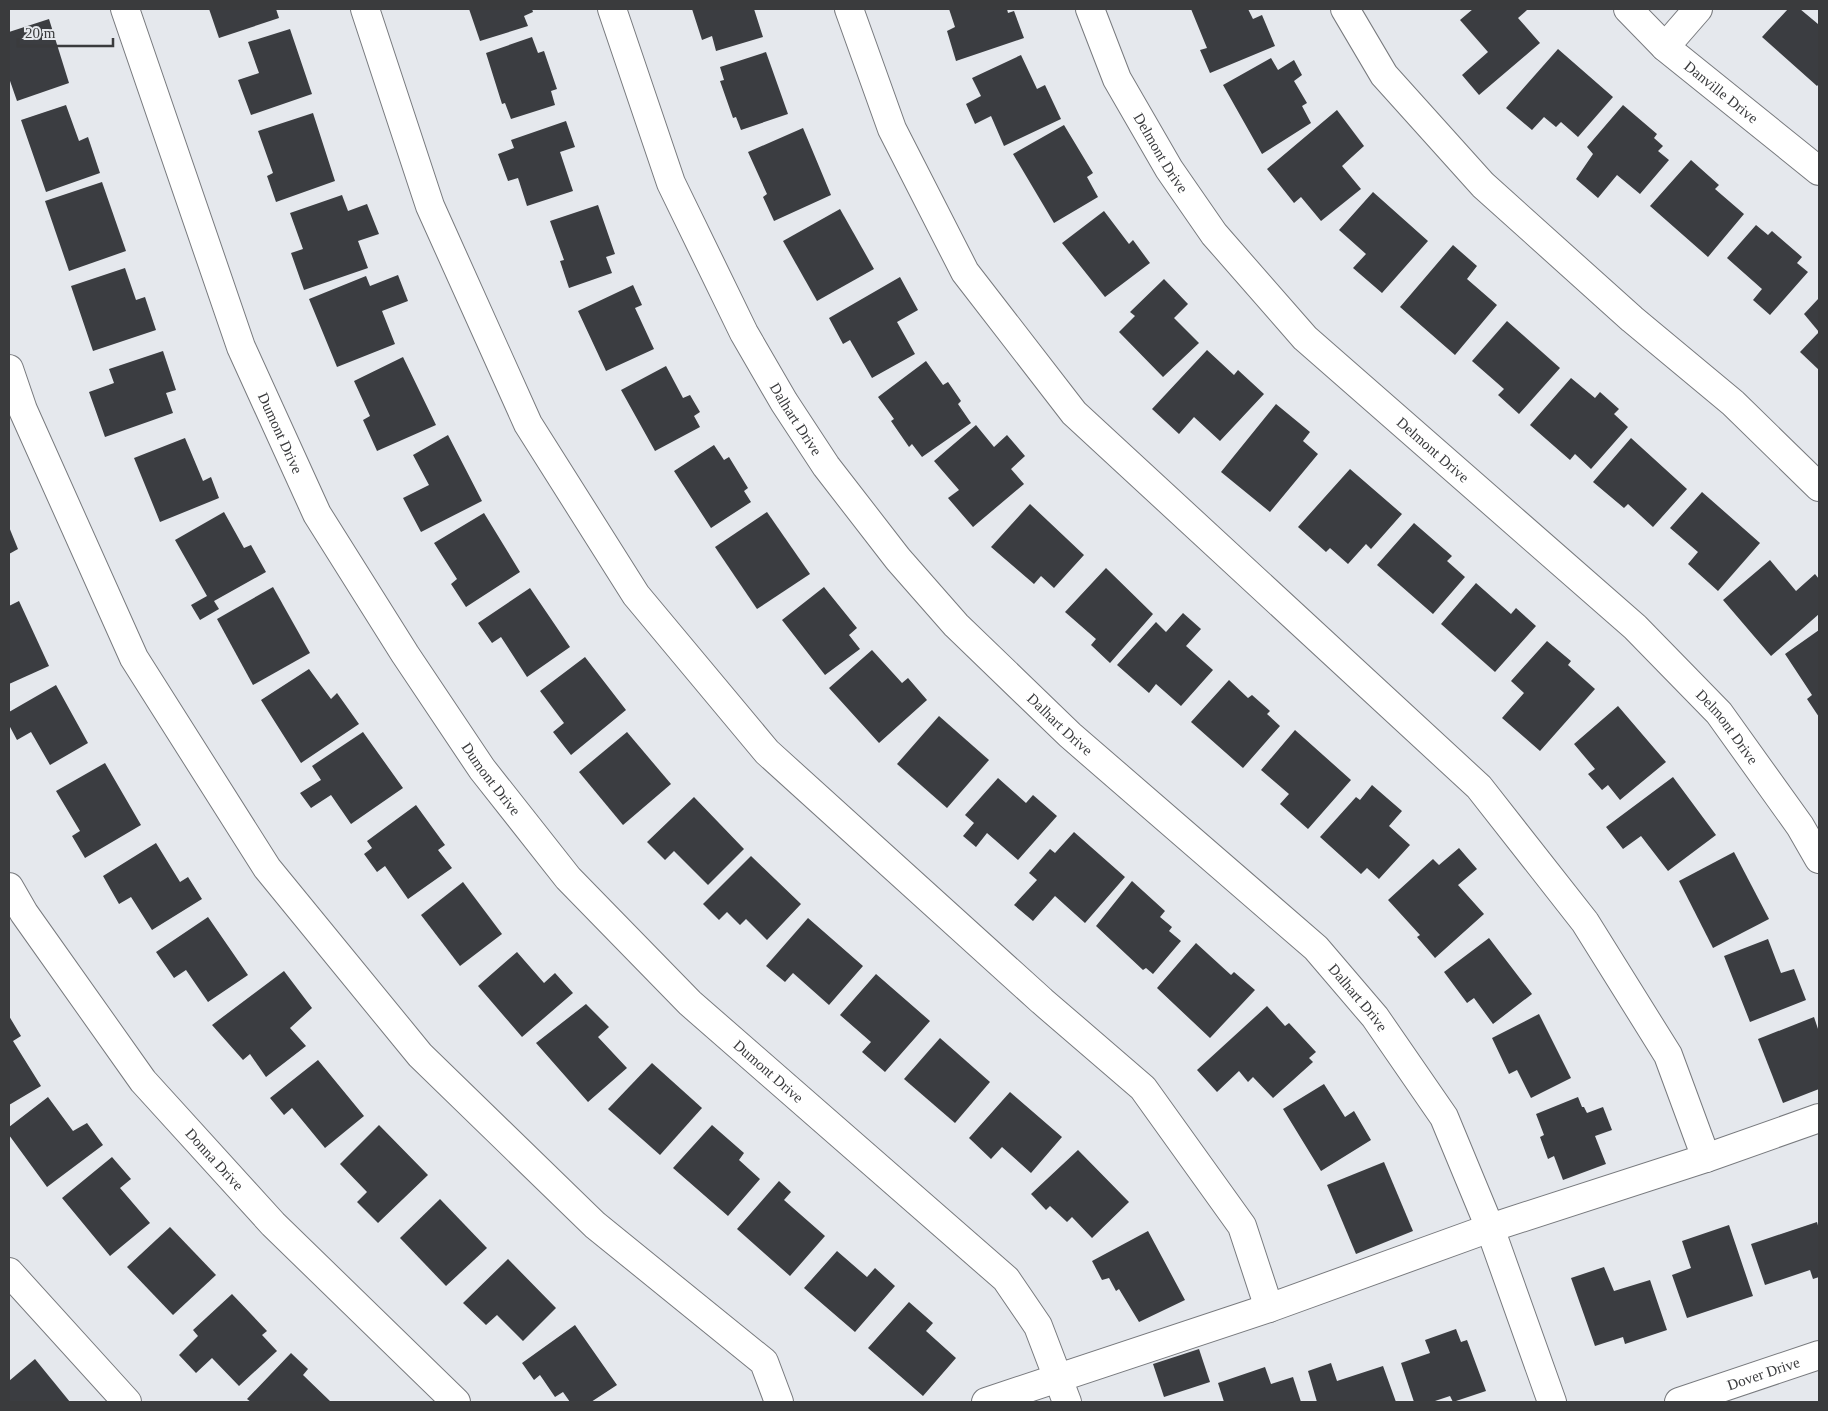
<svg xmlns="http://www.w3.org/2000/svg" width="1828" height="1411" font-family="'Times New Roman',serif">
<rect width="100%" height="100%" fill="#e5e8ed"/>
<g fill="#3b3d41">
<path d="M209 9H276L279 18 219 38Z"/>
<path d="M469 9H532L533 12 524 16 528 26 480 41Z"/>
<path d="M692 9H754L763 37 716 51 712 36 702 40Z"/>
<path d="M949 9H1007L1008 13 1014 11 1024 38 956 61 947 31 955 27Z"/>
<path d="M1191 9H1248L1253 19 1262 15 1275 46 1210 73 1200 50 1207 48Z"/>
<path d="M1473 9H1526L1527 10 1518 18 1540 43 1479 95 1462 75 1488 52 1460 20Z"/>
<path d="M1788 9H1800L1818 24 1819 22V84L1817 86 1762 37Z"/>
<path d="M49 19 69 83 17 101 9 78V32Z"/>
<path d="M290 29 312 94 251 115 238 80 259 73 248 42Z"/>
<path d="M532 37 538 53 544 51 557 89 551 91 555 105 511 119 505 103 502 104 486 53Z"/>
<path d="M1558 49 1613 97 1578 137 1561 122 1556 127 1544 117 1532 130 1506 108Z"/>
<path d="M766 52 788 114 741 130 736 117 733 118 720 81 724 80 720 67Z"/>
<path d="M1021 55 1037 89 1045 85 1061 119 1004 146 991 116 975 124 966 104 981 96 972 78Z"/>
<path d="M1271 58 1278 70 1294 60 1302 75 1294 81 1307 103 1302 106 1311 123 1262 154 1223 85Z"/>
<path d="M66 105 79 141 88 137 100 173 46 192 21 120Z"/>
<path d="M1623 105 1657 134 1654 138 1663 146 1658 151 1669 160 1640 194 1617 175 1598 198 1576 179 1593 154 1587 147Z"/>
<path d="M1337 110 1364 146 1342 166 1361 189 1321 221 1301 197 1294 203 1267 169Z"/>
<path d="M313 113 335 181 276 202 267 176 273 173 258 131Z"/>
<path d="M566 121 575 147 560 152 573 191 527 206 518 178 508 181 498 154 514 148 511 140Z"/>
<path d="M1064 125 1093 173 1087 177 1098 197 1054 223 1013 154Z"/>
<path d="M803 128 831 195 774 221 763 197 767 194 748 152Z"/>
<path d="M1691 160 1719 185 1715 189 1744 214 1708 257 1650 206Z"/>
<path d="M102 182 126 251 69 271 45 201Z"/>
<path d="M1373 192 1428 241 1382 293 1353 268 1366 254 1339 230Z"/>
<path d="M342 195 348 211 367 204 379 234 358 241 368 268 304 290 291 253 303 249 290 213Z"/>
<path d="M598 205 615 254 606 257 612 273 569 288 560 261 564 260 550 221Z"/>
<path d="M840 209 874 269 817 301 783 241Z"/>
<path d="M1104 211 1129 244 1133 240 1150 263 1105 297 1062 243Z"/>
<path d="M1756 225 1768 235 1772 231 1802 257 1797 263 1808 272 1770 315 1753 300 1762 289 1727 258Z"/>
<path d="M1453 245 1477 266 1467 279 1497 305 1455 355 1400 307Z"/>
<path d="M125 268 136 300 145 297 156 330 93 351 71 286Z"/>
<path d="M398 275 408 301 382 311 395 344 337 367 309 299 366 276 370 286Z"/>
<path d="M900 277 918 310 897 322 915 354 872 378 850 340 843 344 829 318Z"/>
<path d="M1164 279 1188 304 1174 318 1199 343 1163 377 1119 332 1135 316 1130 312Z"/>
<path d="M633 285 642 305 635 308 654 349 606 371 578 311Z"/>
<path d="M1819 298V332L1804 314Z"/>
<path d="M1507 321 1560 368 1519 414 1498 395 1504 389 1472 361Z"/>
<path d="M1819 332V370L1800 352Z"/>
<path d="M1207 350 1234 375 1238 370 1264 394 1220 441 1194 417 1179 434 1152 409Z"/>
<path d="M163 351 176 390 166 393 173 413 105 437 89 392 114 383 109 369Z"/>
<path d="M403 357 436 425 377 451 363 420 370 416 354 381Z"/>
<path d="M926 361 943 385 948 382 961 401 958 404 971 423 922 457 912 444 909 447 891 421 894 419 878 397Z"/>
<path d="M666 366 683 398 690 395 700 412 694 416 700 427 655 451 621 390Z"/>
<path d="M1571 378 1595 398 1600 392 1619 409 1614 414 1628 427 1591 469 1575 454 1570 460 1530 425Z"/>
<path d="M1276 404 1310 432 1303 441 1318 454 1270 512 1221 472Z"/>
<path d="M976 425 994 447 1007 435 1025 456 1011 469 1024 484 973 527 948 498 959 490 934 461Z"/>
<path d="M448 435 482 501 421 532 403 498 429 485 413 455Z"/>
<path d="M185 438 203 481 211 477 219 498 160 522 134 458Z"/>
<path d="M1631 438 1687 489 1653 527 1628 504 1624 508 1593 482Z"/>
<path d="M714 445 724 460 729 457 748 488 744 491 751 502 711 528 674 471Z"/>
<path d="M1350 469 1402 514 1371 549 1366 544 1348 564 1330 548 1326 552 1298 527Z"/>
<path d="M1702 492 1760 543 1718 591 1688 564 1698 552 1670 528Z"/>
<path d="M1030 504 1084 555 1054 588 1041 576 1034 584 991 547Z"/>
<path d="M224 512 244 548 251 545 266 572 214 601 219 609 200 620 191 605 207 596 175 540Z"/>
<path d="M767 512 810 574 757 609 715 547Z"/>
<path d="M484 513 520 572 466 607 451 584 457 579 434 543Z"/>
<path d="M1414 523 1452 556 1447 561 1465 577 1433 614 1377 565Z"/>
<path d="M9 527 18 549 9 554Z"/>
<path d="M1770 560 1796 591 1815 574 1819 579V614L1771 656 1723 600Z"/>
<path d="M1106 568 1153 614 1110 663 1091 645 1096 639 1065 612Z"/>
<path d="M1476 583 1511 614 1516 608 1536 626 1495 672 1441 624Z"/>
<path d="M273 587 310 653 253 685 217 619Z"/>
<path d="M824 587 857 628 849 635 860 649 825 675 782 620Z"/>
<path d="M530 588 570 647 527 677 501 637 492 643 478 623Z"/>
<path d="M19 601 49 666 9 684V606Z"/>
<path d="M1183 613 1201 629 1186 646 1213 670 1181 706 1156 684 1149 693 1117 665 1156 622 1166 632Z"/>
<path d="M1819 630V717L1807 699 1812 695 1785 654Z"/>
<path d="M1547 641 1571 661 1568 665 1595 689 1540 751 1502 718 1524 693 1511 681Z"/>
<path d="M872 650 902 683 908 678 927 700 879 743 829 688Z"/>
<path d="M585 657 626 710 571 755 553 732 564 723 540 691Z"/>
<path d="M309 669 331 699 337 693 359 724 301 763 261 700Z"/>
<path d="M1229 680 1248 698 1252 695 1270 711 1267 714 1280 726 1243 768 1191 722Z"/>
<path d="M56 685 88 743 50 765 31 732 17 740 9 725V712Z"/>
<path d="M1618 706 1666 762 1620 800 1608 785 1602 790 1588 774 1595 769 1574 744Z"/>
<path d="M939 716 989 760 947 808 897 764Z"/>
<path d="M1295 730 1351 780 1308 829 1280 804 1289 794 1261 770Z"/>
<path d="M363 732 403 788 351 824 331 795 311 808 300 793 321 780 312 766Z"/>
<path d="M627 732 671 784 623 825 579 772Z"/>
<path d="M105 763 141 825 85 858 72 836 80 831 56 791Z"/>
<path d="M1673 777 1716 835 1668 871 1641 836 1623 849 1606 827Z"/>
<path d="M998 778 1026 803 1033 795 1057 816 1018 860 987 833 976 847 963 836 974 823 965 815Z"/>
<path d="M1372 785 1402 811 1389 826 1410 845 1379 879 1367 868 1361 874 1320 837 1356 797 1360 800Z"/>
<path d="M694 797 744 849 708 885 674 851 665 860 647 842Z"/>
<path d="M416 805 445 845 438 850 452 868 408 899 385 866 377 872 364 854 372 848 367 841Z"/>
<path d="M1074 832 1125 877 1085 923 1055 896 1033 921 1014 905 1037 880 1029 873 1050 849 1055 853Z"/>
<path d="M156 843 180 882 188 877 202 899 152 930 131 897 119 904 103 876Z"/>
<path d="M1459 848 1477 869 1458 885 1484 914 1435 958 1417 937 1420 935 1388 900 1433 859 1439 865Z"/>
<path d="M1734 852 1769 919 1713 948 1679 881Z"/>
<path d="M751 856 801 904 767 940 746 919 740 925 727 912 719 920 703 904Z"/>
<path d="M1132 881 1165 911 1160 917 1172 927 1169 931 1181 941 1153 974 1146 968 1143 970 1096 926Z"/>
<path d="M463 882 502 934 460 966 421 915Z"/>
<path d="M208 917 248 975 208 1002 186 970 174 978 156 952Z"/>
<path d="M808 918 863 966 829 1005 793 973 785 982 766 966Z"/>
<path d="M1489 938 1532 994 1493 1024 1474 998 1467 1003 1444 972Z"/>
<path d="M1768 939 1781 973 1794 969 1806 1000 1750 1022 1724 956Z"/>
<path d="M1196 943 1231 975 1234 972 1255 990 1210 1038 1157 988Z"/>
<path d="M517 952 544 983 555 973 573 993 522 1037 478 986Z"/>
<path d="M284 971 312 1008 290 1028 306 1046 266 1077 250 1054 243 1060 212 1025Z"/>
<path d="M876 974 930 1021 885 1072 862 1052 871 1042 840 1015Z"/>
<path d="M586 1004 609 1027 598 1037 627 1068 588 1102 536 1043Z"/>
<path d="M1267 1006 1285 1026 1289 1023 1316 1052 1309 1058 1313 1062 1273 1098 1253 1077 1248 1082 1239 1071 1217 1092 1197 1070Z"/>
<path d="M1539 1014 1571 1078 1531 1098 1517 1070 1509 1074 1492 1038Z"/>
<path d="M9 1016 21 1036 13 1041 41 1086 9 1105Z"/>
<path d="M1814 1017 1819 1032V1089L1783 1103 1758 1039Z"/>
<path d="M940 1038 990 1082 955 1123 904 1079Z"/>
<path d="M318 1060 364 1116 325 1148 292 1108 284 1115 270 1098Z"/>
<path d="M652 1063 702 1108 660 1155 608 1109Z"/>
<path d="M1324 1084 1345 1117 1354 1111 1371 1140 1321 1171 1283 1109Z"/>
<path d="M1010 1092 1062 1137 1031 1173 1002 1147 991 1159 969 1138Z"/>
<path d="M48 1097 73 1131 87 1123 103 1145 47 1187 9 1135V1127Z"/>
<path d="M1578 1097 1582 1107H1584L1587 1113 1603 1107 1612 1130 1595 1136 1606 1164 1563 1180 1554 1156 1548 1159 1540 1137 1544 1135 1536 1114Z"/>
<path d="M379 1125 428 1175 378 1223 357 1202 367 1192 340 1164Z"/>
<path d="M712 1125 744 1153 739 1160 760 1179 728 1216 673 1168Z"/>
<path d="M1078 1150 1129 1202 1092 1238 1072 1217 1067 1222 1050 1206 1046 1210 1031 1194Z"/>
<path d="M112 1157 131 1179 120 1188 150 1223 110 1256 62 1198Z"/>
<path d="M1384 1162 1413 1231 1356 1254 1327 1185Z"/>
<path d="M779 1181 791 1192 784 1200 825 1236 790 1276 737 1229Z"/>
<path d="M440 1199 487 1248 446 1286 400 1238Z"/>
<path d="M1817 1222 1819 1229V1277L1813 1279 1810 1270 1765 1285 1751 1244Z"/>
<path d="M1729 1225 1753 1296 1687 1318 1672 1275 1691 1268 1682 1241Z"/>
<path d="M170 1227 216 1275 173 1315 127 1267Z"/>
<path d="M1148 1231 1185 1300 1139 1322 1119 1289 1116 1291 1109 1278 1102 1280 1092 1261Z"/>
<path d="M837 1251 867 1277 875 1268 895 1286 855 1332 804 1288Z"/>
<path d="M508 1259 556 1308 523 1341 497 1315 486 1325 463 1303Z"/>
<path d="M1604 1267 1614 1291 1650 1280 1667 1330 1625 1344 1623 1337 1595 1346 1571 1278Z"/>
<path d="M232 1294 267 1331 262 1335 277 1351 239 1386 212 1358 196 1373 179 1355 198 1336 193 1330Z"/>
<path d="M909 1302 933 1323 926 1331 956 1358 923 1396 868 1348Z"/>
<path d="M575 1325 617 1385 591 1402H570L563 1392 555 1397 540 1375 534 1380 522 1363Z"/>
<path d="M1456 1329 1461 1342 1467 1340 1486 1391 1453 1402 1450 1396 1432 1402H1414L1401 1363 1430 1353 1425 1340Z"/>
<path d="M1199 1349 1210 1382 1164 1397 1153 1364Z"/>
<path d="M291 1353 308 1369 303 1375 331 1402H251L247 1399Z"/>
<path d="M35 1359 70 1402H9V1381Z"/>
<path d="M1331 1363 1337 1381 1383 1366 1396 1402H1317L1308 1371Z"/>
<path d="M1265 1367 1271 1384 1293 1377 1301 1402H1224L1218 1383Z"/>
</g>
<g fill="none" stroke-linecap="round" stroke-linejoin="round">
<defs>
<g id="minor">
<path id="s1" d="M125 9 241 347 317 514 405 654 482 769 568 878 690 1003 1006 1279 1038 1326 1067 1402"/>
<path d="M365 9 430 206 528 424 636 595 767 752 1042 1001 1143 1088 1242 1226 1269 1308"/>
<path id="s2" d="M612 9 671 183 744 333 784 402 826 466 898 559 956 625 1070 735 1316 948 1375 1017 1444 1117 1490 1228 1552 1402"/>
<path d="M849 9 892 129 965 272 1074 413 1479 787 1585 922 1668 1055 1706 1158"/>
<path id="s3" d="M1090 9 1117 79 1169 169 1214 234 1305 338 1635 627 1719 713 1800 826 1819 859"/>
<path d="M1345 9 1384 75 1483 185 1632 319 1733 403 1819 487"/>
<path id="s4" d="M1628 9 1665 47 1819 171"/>
<path d="M1665 47 1698 9"/>
<path d="M9 369 23 410 134 658 267 868 420 1055 595 1225 764 1362 779 1402"/>
<path id="s5" d="M9 887 24 913 143 1081 273 1224 456 1402"/>
<path d="M9 1272 127 1402"/>
<path d="M986 1402 1269 1308 1490 1228 1706 1158 1819 1118"/>
<path id="s6" d="M1679 1402 1819 1355"/>
</g>
</defs>
<use href="#minor" stroke="#787a7e" stroke-width="30"/>
<use href="#minor" stroke="#fff" stroke-width="28"/>
</g>
<g text-anchor="middle" dominant-baseline="central" stroke-width="5" stroke-linejoin="round" paint-order="stroke">
<g font-size="15" fill="#3a3b3d" stroke="#e5e8ed">
<text stroke="none"><textPath href="#s4" startOffset="125">Danville Drive</textPath></text>
<text stroke="none"><textPath href="#s3" startOffset="161">Delmont Drive</textPath></text>
<text stroke="none"><textPath href="#s2" startOffset="451">Dalhart Drive</textPath></text>
<text stroke="none"><textPath href="#s1" startOffset="452">Dumont Drive</textPath></text>
<text stroke="none"><textPath href="#s3" startOffset="566">Delmont Drive</textPath></text>
<text stroke="none"><textPath href="#s2" startOffset="856">Dalhart Drive</textPath></text>
<text stroke="none"><textPath href="#s3" startOffset="971">Delmont Drive</textPath></text>
<text stroke="none"><textPath href="#s1" startOffset="858">Dumont Drive</textPath></text>
<text stroke="none"><textPath href="#s2" startOffset="1261">Dalhart Drive</textPath></text>
<text stroke="none"><textPath href="#s1" startOffset="1262">Dumont Drive</textPath></text>
<text stroke="none"><textPath href="#s5" startOffset="342">Donna Drive</textPath></text>
<text stroke="none"><textPath href="#s6" startOffset="89">Dover Drive</textPath></text>
</g>
</g>
<rect width="1828" height="1411" fill="none" stroke="#3a3b3d" stroke-width="20"/>
<path d="M18 38v8h95v-8" fill="none" stroke="#3a3b3d" stroke-width="2.5"/>
<text x="25" y="38" font-size="15" fill="#3a3b3d" stroke="#e5e8ed" stroke-width="4" paint-order="stroke">20 m</text>
</svg>
